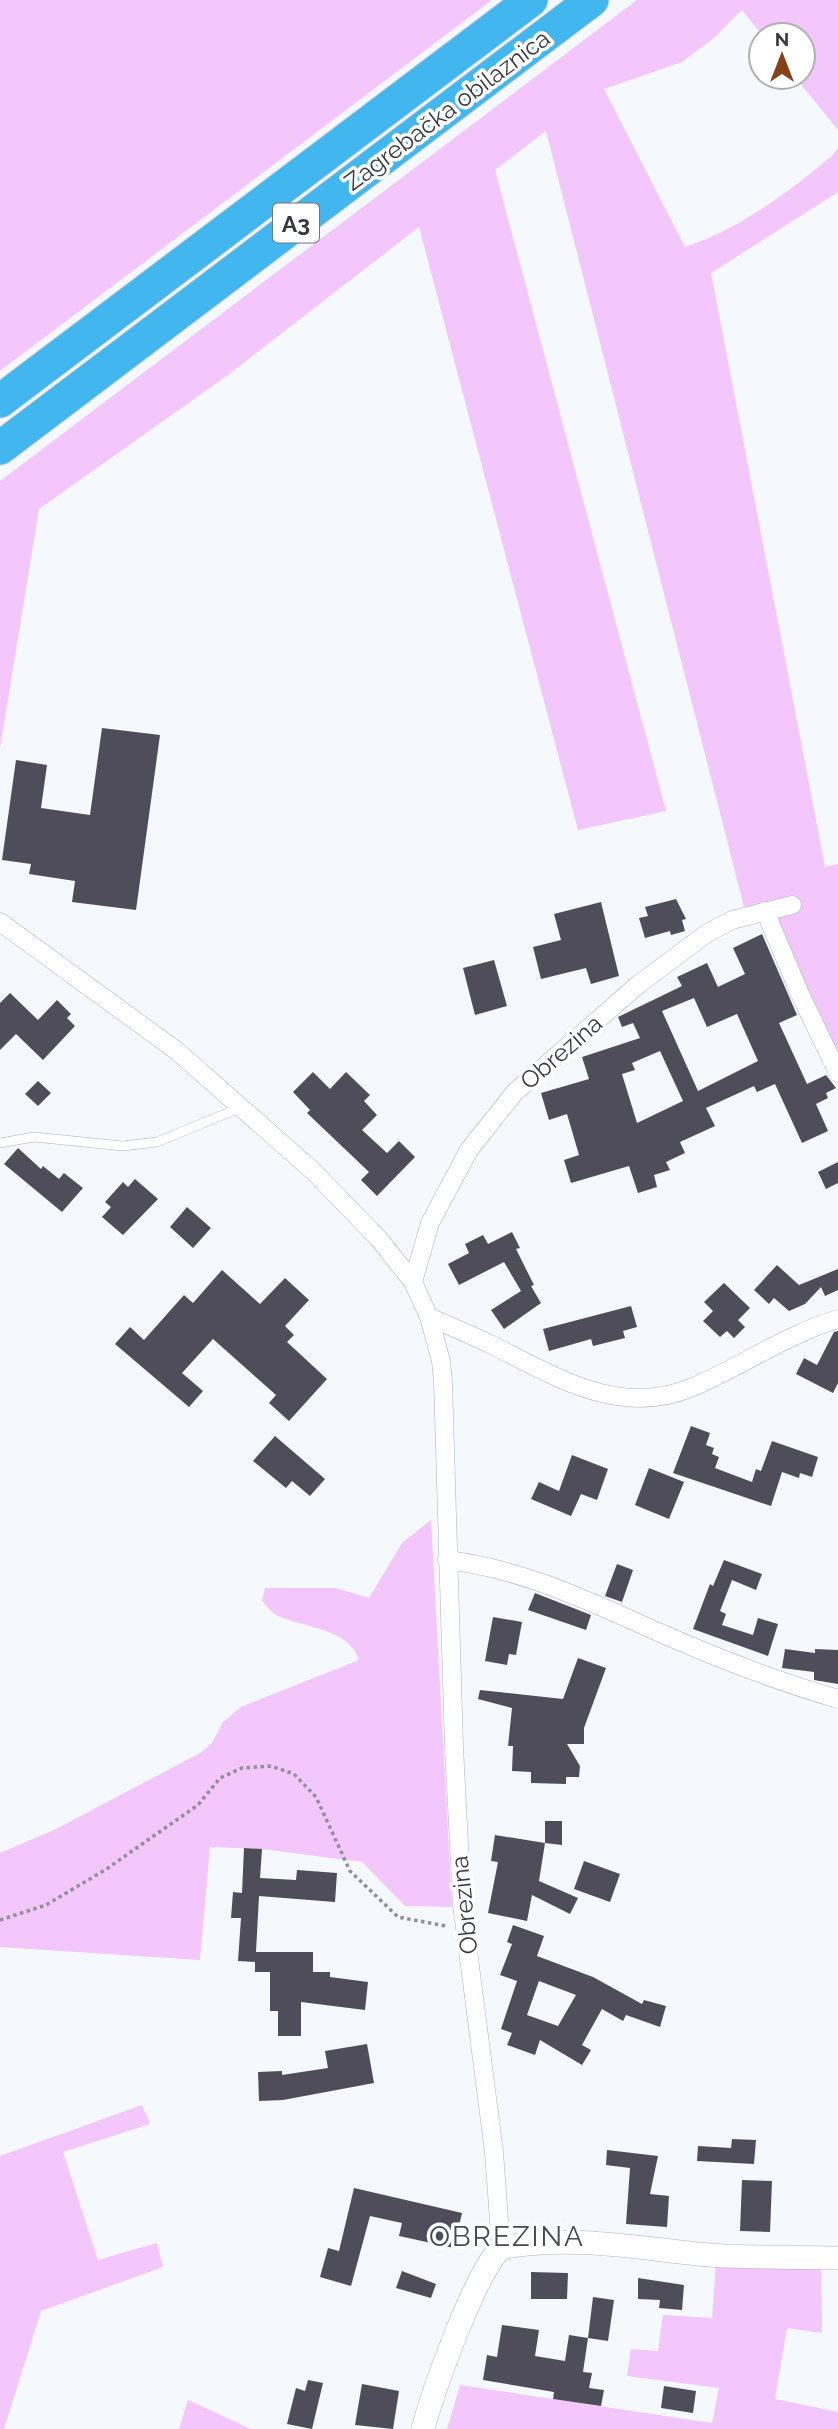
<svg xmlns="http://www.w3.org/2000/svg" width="838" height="2429" font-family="Raleway,sans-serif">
<rect width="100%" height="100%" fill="#f5f8fd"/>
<g fill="#f3c6fc">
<path d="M0 0H492L0 371Z"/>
<path d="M637 0H838V130L795 77H803V35H762L742 10 714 38 682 62 604 89 685 247C740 229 787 193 832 156L838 148V192L711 273 825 867 838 864V1061L791 956 772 902 744 907 546 131 495 170 666 811 578 830 419 227 228 375 39 509 0 748V481Z"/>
<path d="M431 1520 452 1907 405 1906 362 1862 262 1849 210 1847 200 1960 0 1947V1853L54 1830 200 1753 212 1743 223 1722 241 1707 359 1660C349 1628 305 1628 278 1616 272 1613 267 1606 262 1601L265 1588H336L369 1598 402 1543Z"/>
<path d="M142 2105 150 2124 63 2152 98 2260 157 2243 163 2267 41 2311 4 2429H0V2156Z"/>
<path d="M716 2264 821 2266 822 2333 787 2328 775 2399 838 2412V2429H447L460 2385 712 2423 719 2388 627 2376 631 2349 658 2351 663 2315 712 2318Z"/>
<path d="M188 2400 251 2429H179Z"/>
</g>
<g fill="#4f4d59" fill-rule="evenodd">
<path d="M102 728 160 735 136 910 72 902 75 881 29 874 31 864 2 860 16 760 47 765 41 808 90 815Z"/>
<path d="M676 899 686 919 682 920 685 931 671 935 670 931 645 938 639 918 648 916 645 907Z"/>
<path d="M601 902 619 976 591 984 586 968 541 979 533 947 561 940 554 914Z"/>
<path d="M762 934 797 1015 779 1023 807 1084 826 1075 836 1088 826 1093 828 1098 816 1104 828 1131 802 1143 775 1084 757 1092 754 1086 706 1108 715 1126 680 1142 685 1153 666 1162 670 1170 654 1175 657 1187 638 1193 629 1166 571 1183 564 1160 579 1155 567 1114 549 1120 541 1093 589 1079 582 1057 640 1038 633 1023 622 1027 618 1017 682 986 677 977 707 963 718 987 745 974 733 948ZM694 998 707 1027 737 1014 758 1061 698 1091 662 1011ZM660 1051 683 1101 637 1123 622 1074 635 1070 632 1063Z"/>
<path d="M494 960 507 1006 475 1015 463 968Z"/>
<path d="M10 993 38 1020 57 1000 71 1014 67 1018 75 1026 43 1060 16 1034 0 1050V1003Z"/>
<path d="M313 1072 330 1089 346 1072 370 1095 364 1101 377 1115 362 1130 387 1153 399 1141 415 1157 377 1196 361 1180 369 1172 307 1113 310 1110 293 1092Z"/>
<path d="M38 1081 51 1093 38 1106 25 1094Z"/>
<path d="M18 1148 41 1169 43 1166 59 1179 64 1173 83 1188 62 1212 4 1164Z"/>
<path d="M838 1162V1183L826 1189 818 1172Z"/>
<path d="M135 1179 158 1199 123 1235 102 1217 111 1207 105 1202 123 1182 128 1187Z"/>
<path d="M187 1207 211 1228 193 1248 170 1227Z"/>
<path d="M512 1232 520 1248 516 1249 534 1285 531 1286 541 1303 504 1329 491 1310 521 1291 504 1262 459 1285 448 1264 469 1253 465 1244 483 1235 488 1244Z"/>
<path d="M777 1265 799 1285 838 1269V1290L825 1296 821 1287 805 1304 789 1311 774 1298 769 1304 754 1290Z"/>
<path d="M222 1270 260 1304 285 1278 309 1300 285 1326 294 1335 287 1342 327 1379 289 1421 269 1403 276 1395 213 1339 182 1373 203 1391 189 1407 115 1344 130 1327 144 1340 184 1295 193 1303Z"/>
<path d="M724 1283 750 1308 738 1320 745 1327 734 1338 727 1331 720 1337 703 1321 713 1311 704 1302Z"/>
<path d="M631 1306 637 1327 623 1331 625 1338 593 1346 591 1339 549 1351 543 1329Z"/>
<path d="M838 1331V1383L833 1393 796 1374 804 1358 817 1365 834 1332Z"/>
<path d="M691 1426 710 1433 706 1445 714 1448 712 1454 719 1457 715 1468 752 1482 756 1469 761 1471 772 1441 818 1457 812 1477 800 1473 799 1478 782 1472 771 1506 673 1473Z"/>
<path d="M275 1436 325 1479 310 1496 292 1481 286 1488 253 1461Z"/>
<path d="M572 1455 608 1469 597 1500 581 1494 571 1516 531 1499 539 1482 559 1491Z"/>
<path d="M649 1468 684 1482 669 1519 635 1505Z"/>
<path d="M724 1560 762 1574 756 1590 732 1580 720 1611 726 1614 722 1625 753 1635 758 1618 778 1624 768 1656 693 1629 710 1584 713 1586Z"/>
<path d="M617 1564 633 1570 622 1602 605 1596Z"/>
<path d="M535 1593 591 1615 586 1630 528 1610Z"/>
<path d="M493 1617 522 1622 516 1655 509 1654 507 1665 485 1661Z"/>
<path d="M785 1649 815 1653V1649L838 1650V1684L814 1680V1672L782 1668Z"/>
<path d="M578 1658 606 1668 584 1728V1744H567L580 1766 579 1777H566V1784L531 1783V1772L512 1771 513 1746H508L512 1708 478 1699 480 1690 563 1699Z"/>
<path d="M545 1821H562V1845L545 1843Z"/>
<path d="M495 1835 545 1843 539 1881 578 1898 570 1914 532 1895 527 1921 488 1913 498 1862 491 1861Z"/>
<path d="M244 1848 262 1849 260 1878 296 1880 297 1870 337 1873 335 1902 259 1896 256 1952H313V1972H330V1977L368 1982 365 2010 301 2002V2036H278V2011H270V1972H255V1962L238 1961 241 1918H231L233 1892 242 1893Z"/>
<path d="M584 1861 620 1874 610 1902 574 1889Z"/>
<path d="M513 1925 544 1936 537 1956 593 1977 642 2004 644 2000 666 2006 660 2027 626 2015 623 2021 602 2009 582 2045 591 2050 582 2065 540 2040 535 2055 507 2045 512 2033 501 2029 517 1981 500 1975 512 1944 507 1942ZM539 1981 576 1995 558 2026 527 2015Z"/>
<path d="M367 2044 374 2083 283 2100 259 2101 258 2072 282 2071V2075L328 2068 325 2051Z"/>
<path d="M732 2139 756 2140 754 2164 697 2161 698 2146 731 2148Z"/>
<path d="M607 2150 658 2156 650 2194 669 2196 667 2227 626 2224 630 2168 606 2165Z"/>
<path d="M742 2180 772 2181 770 2232 740 2231Z"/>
<path d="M354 2188 462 2213 454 2248 399 2236 402 2223 370 2216 351 2286 320 2277 328 2248 339 2251Z"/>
<path d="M402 2271 436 2284 431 2298 396 2288Z"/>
<path d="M531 2272 568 2273 567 2299H531Z"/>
<path d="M638 2278 684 2285 682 2310 659 2308 660 2300 638 2299Z"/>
<path d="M593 2297 614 2300 608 2341 588 2338Z"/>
<path d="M502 2325 539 2330 535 2356 565 2361 569 2335 588 2338 583 2372 592 2373 589 2388 604 2390 601 2406 553 2399 554 2392 483 2380 487 2355 497 2357Z"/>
<path d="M308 2380 323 2383 312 2429 287 2424 296 2388 305 2391Z"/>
<path d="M362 2384 399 2391 393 2429 355 2425Z"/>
<path d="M664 2386 696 2391 693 2413 661 2408Z"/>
</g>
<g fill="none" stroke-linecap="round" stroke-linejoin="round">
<defs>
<path id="service" d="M0 1143 34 1137 123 1146 157 1142 242 1107"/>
<g id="minor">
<path d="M765 911 800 994 838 1073"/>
<path d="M0 922 177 1051 313 1171 379 1239 413 1282 429 1317 441 1361 443 1382 454 1747 462 1904 494 2152 501 2248"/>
<path d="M413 1282 430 1223 469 1150 515 1092 639 984 706 934 732 920 792 905"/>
<path d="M429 1317C450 1326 471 1335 492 1345 556 1377 620 1418 693 1387 742 1366 787 1334 838 1319"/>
<path d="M447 1560C523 1569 589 1601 658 1632 717 1658 776 1681 838 1699"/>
</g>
<path id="tertiary" d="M423 2429C433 2391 475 2273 501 2248 568 2234 642 2249 709 2255 752 2258 795 2257 838 2258"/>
<g id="motorway">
<path d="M0 401 531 0"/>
<path d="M0 448 592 0"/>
</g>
</defs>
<use href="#service" stroke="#aab1bd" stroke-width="10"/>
<use href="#minor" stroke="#aab1bd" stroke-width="19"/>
<use href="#tertiary" stroke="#aab1bd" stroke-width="24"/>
<use href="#motorway" stroke="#d3d3d5" stroke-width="35"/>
<path stroke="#8e9196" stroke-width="3.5" stroke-dasharray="3.5 3.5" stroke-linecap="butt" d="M0 1920 46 1905 105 1870 198 1805 220 1778 242 1768 271 1766 294 1774 316 1797 350 1871 398 1917 446 1926"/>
<use href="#service" stroke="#fff" stroke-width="9"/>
<use href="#minor" stroke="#fff" stroke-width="18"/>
<use href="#tertiary" stroke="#fff" stroke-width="23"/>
<use href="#motorway" stroke="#42b6ef" stroke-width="33"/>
</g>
<g text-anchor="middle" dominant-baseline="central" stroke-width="7" stroke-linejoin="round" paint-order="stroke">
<rect fill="#fff" stroke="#737479" stroke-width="2" x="273" y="203.5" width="46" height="39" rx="5"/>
<g font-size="23" font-weight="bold" fill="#37393f">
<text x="296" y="223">A3</text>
</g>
<g font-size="24" fill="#37393f" stroke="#fff">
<text transform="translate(447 110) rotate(-37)">Zagrebačka obilaznica</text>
<text transform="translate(561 1052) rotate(-41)">Obrezina</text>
<text transform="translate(464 1905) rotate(-96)">Obrezina</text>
</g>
<g font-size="28" letter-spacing="2" fill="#444954" stroke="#fff">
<text x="507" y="2236">OBREZINA</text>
</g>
</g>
<g transform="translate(782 56)"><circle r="33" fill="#ffffff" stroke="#afb0b2" stroke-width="2"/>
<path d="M0-5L12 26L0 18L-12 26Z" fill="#874119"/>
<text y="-10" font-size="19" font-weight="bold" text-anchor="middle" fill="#37393f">N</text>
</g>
</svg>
